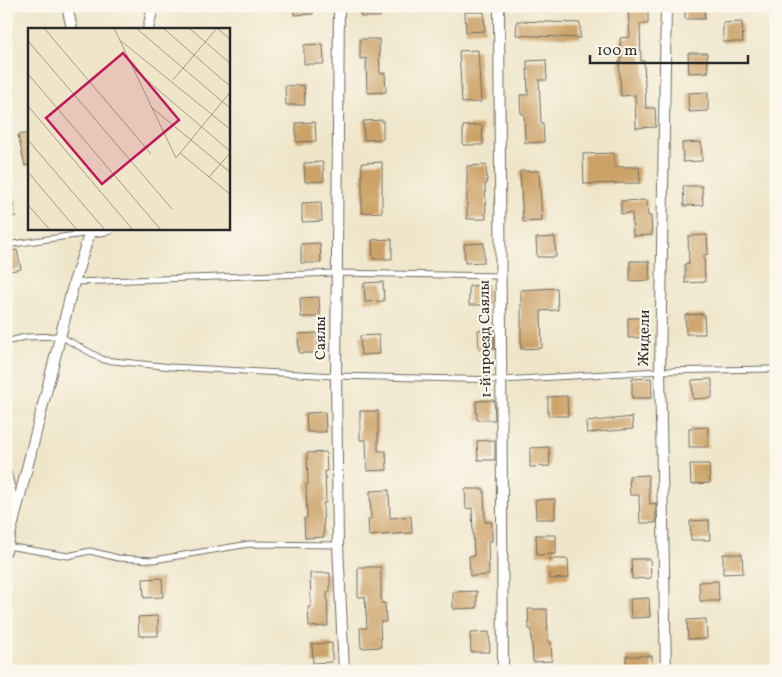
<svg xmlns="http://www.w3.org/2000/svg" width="782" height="677" font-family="Vollkorn,serif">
<rect width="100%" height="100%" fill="#fbf7ec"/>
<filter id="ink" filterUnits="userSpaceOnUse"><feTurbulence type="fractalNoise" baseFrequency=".02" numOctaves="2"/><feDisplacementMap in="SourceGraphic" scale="10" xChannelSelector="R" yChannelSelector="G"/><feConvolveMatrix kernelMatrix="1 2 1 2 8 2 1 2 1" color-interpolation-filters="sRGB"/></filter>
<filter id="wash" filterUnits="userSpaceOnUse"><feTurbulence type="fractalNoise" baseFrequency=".0096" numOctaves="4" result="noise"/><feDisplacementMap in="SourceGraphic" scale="20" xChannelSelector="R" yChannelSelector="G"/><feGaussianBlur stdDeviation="1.12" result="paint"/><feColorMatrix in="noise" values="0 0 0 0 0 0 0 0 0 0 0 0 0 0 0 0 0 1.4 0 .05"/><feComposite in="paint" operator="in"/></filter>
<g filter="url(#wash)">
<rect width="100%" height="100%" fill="#efe6ca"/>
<g id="blocks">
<g fill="#cca267">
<path d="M293 6H313V14L294 15Z"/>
<path d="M360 6H379L380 17H361Z"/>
<path d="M628 6H648V24H640L641 61H644L646 108H655L656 127 636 128 635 95 621 96 619 62H621L620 38 630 37Z"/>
<path d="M685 6H704L705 19H685Z"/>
<path d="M465 12H484L485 31 466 32Z"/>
<path d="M517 21 580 23V38L516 35Z"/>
<path d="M742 22 743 42H723V23Z"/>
<path d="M360 39H379L380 73H385L386 92 367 93 366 58 360 59Z"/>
<path d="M323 44 324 64H304V45Z"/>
<path d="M478 50 481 102 462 103 459 51Z"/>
<path d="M688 53H707L708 72 689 73Z"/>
<path d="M546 60 547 80H539L541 123H543L544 142 525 143 524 114H521L520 95H528L527 61Z"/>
<path d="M304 85 305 105H286L285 86Z"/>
<path d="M708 92V111L689 112 688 93Z"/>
<path d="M383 120V139L364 140 363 121Z"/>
<path d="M315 122 316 141 296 142V123Z"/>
<path d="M482 125 483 145H463V126Z"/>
<path d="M29 133V165L25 166 18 135Z"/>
<path d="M701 142 702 161 683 162 682 143Z"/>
<path d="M614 153V167H639L640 183 584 184 583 154Z"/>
<path d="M323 162 324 181 305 182 304 163Z"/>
<path d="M382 162V212L362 213V163Z"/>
<path d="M486 165 487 184H485L486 219H467V166Z"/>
<path d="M520 171H539L542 221 523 222Z"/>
<path d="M683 186H702L703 205 684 206Z"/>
<path d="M10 189 16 216 6 218V190Z"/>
<path d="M647 200 648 216H651L652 235 633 236 632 213 621 214V201Z"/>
<path d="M321 202 322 221 302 222V203Z"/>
<path d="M707 235 708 254 704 255 705 282 685 283V264L689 263 688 236Z"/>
<path d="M555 237 556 257H537L536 238Z"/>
<path d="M392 239V259H373L372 240Z"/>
<path d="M320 243 321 263H301V244Z"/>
<path d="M484 243V262L465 263 464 244Z"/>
<path d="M17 250 21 269 6 272V252Z"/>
<path d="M630 261H649L650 280 630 281Z"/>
<path d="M383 282 384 301 365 302 364 283Z"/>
<path d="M488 285 489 305H469V286Z"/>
<path d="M557 288 558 310 541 311 542 348 521 349V290Z"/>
<path d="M319 297 320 317H301L300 298Z"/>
<path d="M704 314 705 334H686L685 315Z"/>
<path d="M628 318H647L648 337 628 338Z"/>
<path d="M478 330H494V349L479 350Z"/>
<path d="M317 333 318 353H299L298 334Z"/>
<path d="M379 335 380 354 361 355 360 336Z"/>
<path d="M651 378 652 398H632V379Z"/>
<path d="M712 379V398L693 399 692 380Z"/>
<path d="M567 396 568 416H548V397Z"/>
<path d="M494 400 495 420H477L476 401Z"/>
<path d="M360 411H378V451H386L387 470 367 471 366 440H360Z"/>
<path d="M325 412 326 432H307L306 413Z"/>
<path d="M632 417 633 429 587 433 586 422Z"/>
<path d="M708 427V447H689V428Z"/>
<path d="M495 440V460H478L477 441Z"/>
<path d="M549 447 550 466 530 467V448Z"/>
<path d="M326 452 327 471H325L326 503H323L324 537 305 538 304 518H307L306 484H308L307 453Z"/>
<path d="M690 464H709L710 483 691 484Z"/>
<path d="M648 475 650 504 656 503V523H640L639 495H630L629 476Z"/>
<path d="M465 489H484L485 522H492V541H488L489 575 470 576 469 556H474L472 508 466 509Z"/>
<path d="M389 490 390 518 411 516 412 533 369 536 368 519H371L370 491Z"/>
<path d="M555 499V519H536L535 500Z"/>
<path d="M709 520 710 540H691L690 521Z"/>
<path d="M536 535H556V554L537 555Z"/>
<path d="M723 554H742L743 573 723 574Z"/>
<path d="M549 559H568L569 578 550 579Z"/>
<path d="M631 559H650L651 578 632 579Z"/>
<path d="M358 567H381V603H385L386 622H380L381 647 361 648 360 628H367L365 597H358Z"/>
<path d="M310 573H330V592H327L328 626 309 627 308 607H311Z"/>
<path d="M162 578 163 597 144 598 143 579Z"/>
<path d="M718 581 719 601H700L699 582Z"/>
<path d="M477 591V608L453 609V592Z"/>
<path d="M649 598 650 617 631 618 630 599Z"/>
<path d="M528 609H547L548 642H551L552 661 533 662 531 629H529Z"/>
<path d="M158 616V636H139L138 617Z"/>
<path d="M706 619 707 639H688L687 620Z"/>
<path d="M489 632 490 652H471L470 633Z"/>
<path d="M332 643V662L313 663 312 644Z"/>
<rect x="626" y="656" width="26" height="15"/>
</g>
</g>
</g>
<g filter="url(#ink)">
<use href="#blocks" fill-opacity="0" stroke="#706c63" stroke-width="1"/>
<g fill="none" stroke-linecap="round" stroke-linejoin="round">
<defs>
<g id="lane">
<path d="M6 245 90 233"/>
<path d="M74 282 337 273 499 276"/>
<path d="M6 342 25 337 60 336 104 360 171 367 336 376 502 380 660 371 776 369"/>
<path d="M7 546 68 556 90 551 118 558 154 560 249 544 338 545"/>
</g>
<g id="street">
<path d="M67 6 72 29"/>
<path d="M339 6 336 376 338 545 344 671"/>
<path d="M499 6 503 671"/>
<path d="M148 29 153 6"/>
<path d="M6 474 15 512"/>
<path d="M6 551 74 282 90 232 109 229"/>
<path d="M666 671 660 371 666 6"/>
</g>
</defs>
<use href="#lane" stroke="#706c63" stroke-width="7"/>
<use href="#street" stroke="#706c63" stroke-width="12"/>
<use href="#lane" stroke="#fff" stroke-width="5"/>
<use href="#street" stroke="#fff" stroke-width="10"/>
</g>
</g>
<g text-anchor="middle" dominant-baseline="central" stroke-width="4.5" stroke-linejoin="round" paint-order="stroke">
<g font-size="15" fill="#2b2b2b" stroke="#fbf7ec">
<text transform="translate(321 338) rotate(-90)">Саялы</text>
<text transform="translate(645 338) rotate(-89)">Жидели</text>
<text transform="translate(486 339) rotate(-91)">1-й проезд Саялы</text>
</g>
</g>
<g transform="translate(28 28)">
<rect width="202" height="202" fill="#efe6ca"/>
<path fill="none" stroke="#a19b8a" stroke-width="1" d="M16 0 123 126M86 0 148 130M108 0 203 81M135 0 203 59M161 0 203 36M189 0 203 12M0 13 144 181M93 13 203 102M107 42 203 124 181 149M0 46 133 202M145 52 189 0M0 78 105 202M123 79 203 145M0 112 77 202M152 125 203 167M148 130 203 63M0 144 49 202M0 177 22 202"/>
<path fill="#c2185b" fill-opacity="0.15" stroke="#c2185b" stroke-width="2.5" d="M95 25 151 92 74 156 18 90Z"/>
<rect width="202" height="202" fill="none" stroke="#2b2b2b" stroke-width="2.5"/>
</g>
<rect width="782" height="677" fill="none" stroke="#fbf7ec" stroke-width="25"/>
<path d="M590 55v8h158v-8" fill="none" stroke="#2b2b2b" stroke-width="2.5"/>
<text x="597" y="55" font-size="15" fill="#2b2b2b" stroke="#fbf7ec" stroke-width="4" paint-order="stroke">100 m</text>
</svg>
